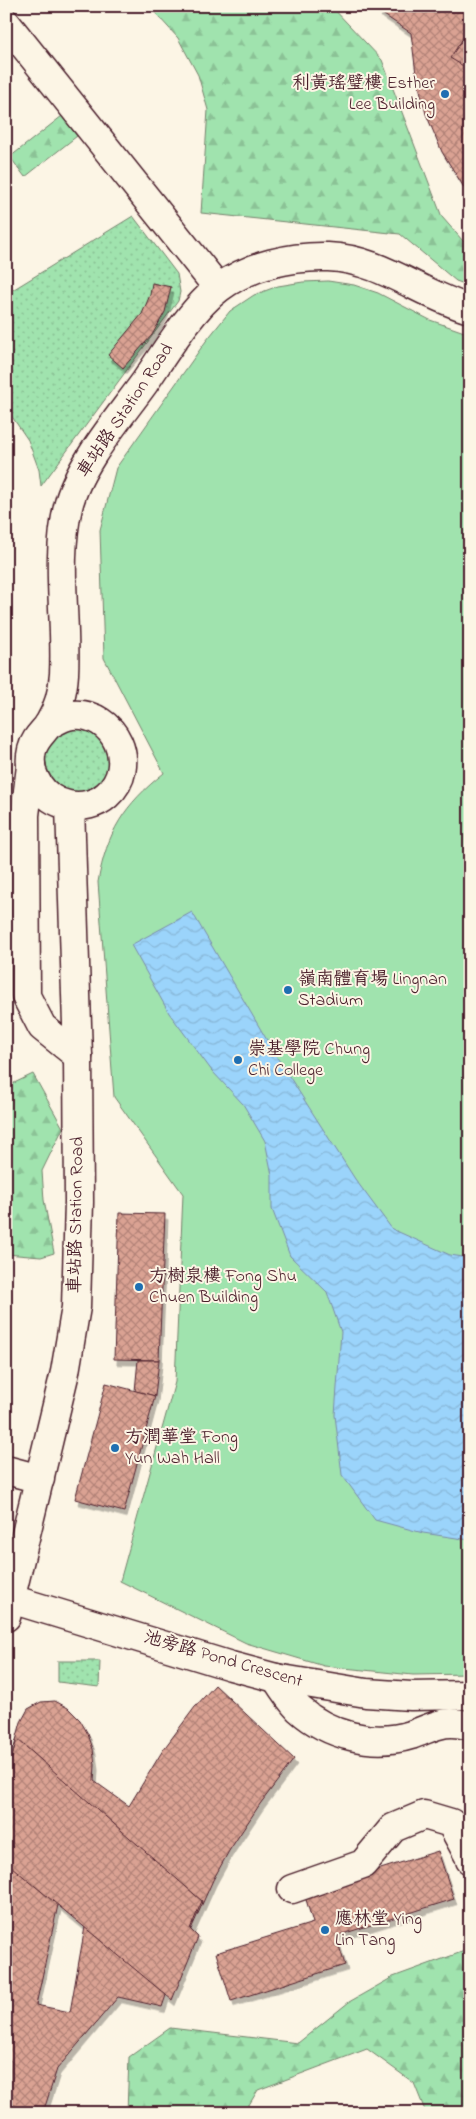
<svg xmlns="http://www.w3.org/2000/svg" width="476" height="2119" font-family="'Indie Flower','LXGW WenKai TC',sans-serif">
<defs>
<pattern id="green-dots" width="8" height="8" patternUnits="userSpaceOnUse" patternTransform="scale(1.25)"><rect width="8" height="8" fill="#a0e3ae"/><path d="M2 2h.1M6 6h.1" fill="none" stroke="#8bc296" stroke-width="1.8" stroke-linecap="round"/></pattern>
<pattern id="forest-firs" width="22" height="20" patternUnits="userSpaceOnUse" patternTransform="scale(1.25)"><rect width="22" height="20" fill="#a0e3ae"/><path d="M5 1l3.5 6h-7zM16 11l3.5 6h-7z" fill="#8bc296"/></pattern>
<pattern id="water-waves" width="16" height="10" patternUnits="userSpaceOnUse" patternTransform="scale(1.25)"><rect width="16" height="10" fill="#9bd4fb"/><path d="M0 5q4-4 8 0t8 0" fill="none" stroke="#87b6d7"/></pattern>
<pattern id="building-cross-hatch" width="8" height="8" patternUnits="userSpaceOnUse" patternTransform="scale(1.25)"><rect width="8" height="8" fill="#daa293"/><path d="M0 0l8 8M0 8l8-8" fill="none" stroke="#b38378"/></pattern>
<filter id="shadow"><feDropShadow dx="3" dy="5.5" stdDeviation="0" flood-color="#0004"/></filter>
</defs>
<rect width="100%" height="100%" fill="#fcf5e5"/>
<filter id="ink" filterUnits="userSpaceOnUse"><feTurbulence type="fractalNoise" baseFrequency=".02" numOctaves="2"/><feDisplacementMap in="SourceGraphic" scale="10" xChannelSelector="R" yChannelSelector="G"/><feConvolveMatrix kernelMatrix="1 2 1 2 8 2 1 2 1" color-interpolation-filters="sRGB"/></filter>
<g filter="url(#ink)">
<g fill="url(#green-dots)" stroke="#75816c">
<path d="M133 216 177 274 180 292 178 301 41 486 39 470 28 440 6 408V294Z"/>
<path d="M68 728H89L110 750C110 756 111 764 109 770 108 774 103 779 100 783 72 818 13 755 68 728Z"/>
<path d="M58 1661H100L99 1687 58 1682Z"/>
</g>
<g fill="url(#forest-firs)" stroke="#75816c">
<path d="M149 6H331L382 60 442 217 470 249V286L456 281 400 234 201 213 208 110 198 75 178 38Z"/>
<path d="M62 116 77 136 25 177 10 157Z"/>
<path d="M33 1074 63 1128 42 1171 44 1200 54 1253 41 1257 6 1254V1097L10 1085Z"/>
<path d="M470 1949V2113H426L414 2083 367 2049 258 2090 244 2113H127L129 2057 170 2028 298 2043 349 2002 393 1977Z"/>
</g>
<path fill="#a0e3ae" stroke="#75816c" d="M328 281 354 285 378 293 430 320 470 334V1674L413 1675 324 1666 246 1643 120 1581 175 1382 183 1194 114 1097 98 882C107 832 124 805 164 773L104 658 100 530 116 468 206 341 230 311 254 295 278 286 303 282Z"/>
<path fill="url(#water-waves)" stroke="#7b8ca8" d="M192 912 278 1059 355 1179 392 1229 450 1255 470 1258V1540L423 1533 375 1520 342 1475 335 1415 341 1332 327 1292 290 1256 272 1209V1175L265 1141 243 1104 212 1071 169 1013 131 945Z"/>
<g fill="url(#building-cross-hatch)" stroke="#4a1f2b" fill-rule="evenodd" filter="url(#shadow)">
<path d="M381 6H470V197L442 152 426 114 416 74 411 33 378 11Z"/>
<path d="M470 28V70L450 58Z"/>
<path d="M152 283 171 287 165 312 152 335 123 368 108 355 142 314 150 295Z"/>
<path d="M119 1213 165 1214 159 1360 114 1359Z"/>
<path d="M138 1360H159L155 1396 135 1391Z"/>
<path d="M106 1383 155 1396 124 1512 75 1499Z"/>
<path d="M215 1685 294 1759 260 1804 229 1851 213 1880 180 1954 162 2007 118 1997 57 2069 43 2113H6V1777L21 1722 28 1709 41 1702 55 1701 68 1708 80 1720 88 1734 93 1749 95 1765 94 1781 129 1806 163 1750 195 1707ZM58 1905 85 1927 70 2012 36 2005Z"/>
<path d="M17 1739 202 1901 190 1929 198 1937 172 2000 6 1862V1777Z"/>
<path d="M438 1851 454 1899 336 1936 345 1965 231 2001 216 1953 313 1923 304 1893Z"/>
<path d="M6 2057 11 2061 9 2113H6Z"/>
</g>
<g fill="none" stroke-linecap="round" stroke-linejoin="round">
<defs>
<g id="minor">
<path d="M6 23 218 288"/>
<path d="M48 725C56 721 63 716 72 715 115 711 140 766 107 795 97 804 82 808 68 805 43 800 26 775 32 750 35 738 43 733 49 724 58 709 63 691 64 674 67 618 55 562 68 507 78 465 120 417 145 382 164 354 192 308 219 288 250 265 291 256 328 257 381 259 421 295 470 309"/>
<path d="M31 766 25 815 26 996 42 1027 78 1056"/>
<path d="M6 1470 40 1479"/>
<path d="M11 1599 231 1666 276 1678 366 1693 411 1696 470 1695"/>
<path d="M6 1617 65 1372 76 1307 79 1202 78 1056 70 806"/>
<path d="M276 1678C283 1689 290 1700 299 1709 328 1735 373 1747 411 1735 434 1727 444 1718 470 1726"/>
<path d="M292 1889 363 1864 393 1828 424 1815 451 1823 469 1856 470 1860"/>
</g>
</defs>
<use href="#minor" stroke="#4a1f2b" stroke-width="31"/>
<use href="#minor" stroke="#fcf5e5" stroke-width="28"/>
</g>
</g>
<g fill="#1f6fb2" stroke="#fcf5e5" stroke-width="2">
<circle cx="445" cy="94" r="5"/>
<circle cx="288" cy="990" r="5"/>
<circle cx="238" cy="1060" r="5"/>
<circle cx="139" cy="1287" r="5"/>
<circle cx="115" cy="1448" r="5"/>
<circle cx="325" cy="1930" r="5"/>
</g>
<g text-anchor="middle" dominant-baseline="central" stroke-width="4" stroke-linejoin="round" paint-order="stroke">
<g font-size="18" fill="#4a1f2b" stroke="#fcf5e5" text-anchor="start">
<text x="435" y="84" text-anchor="end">利黃瑤璧樓 Esther<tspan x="435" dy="21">Lee Building</tspan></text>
<text x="298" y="980">嶺南體育場 Lingnan<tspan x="298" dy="21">Stadium</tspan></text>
<text x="248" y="1050">崇基學院 Chung<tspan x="248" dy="21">Chi College</tspan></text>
<text x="149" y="1277">方樹泉樓 Fong Shu<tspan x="149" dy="21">Chuen Building</tspan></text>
<text x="125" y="1438">方潤華堂 Fong<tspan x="125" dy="21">Yun Wah Hall</tspan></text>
<text x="335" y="1920">應林堂 Ying<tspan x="335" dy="21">Lin Tang</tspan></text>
</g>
<g font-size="18" fill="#4a1f2b" stroke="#fcf5e5">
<text transform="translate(126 411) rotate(-56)">車站路 Station Road</text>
<text transform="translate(77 1215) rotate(-89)">車站路 Station Road</text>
<text transform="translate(223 1660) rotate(16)">池旁路 Pond Crescent</text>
</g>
</g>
<rect width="476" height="2119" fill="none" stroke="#fcf5e5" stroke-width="25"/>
<rect x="12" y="12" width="451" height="2094" fill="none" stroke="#4a1f2b" stroke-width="2" filter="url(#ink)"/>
</svg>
